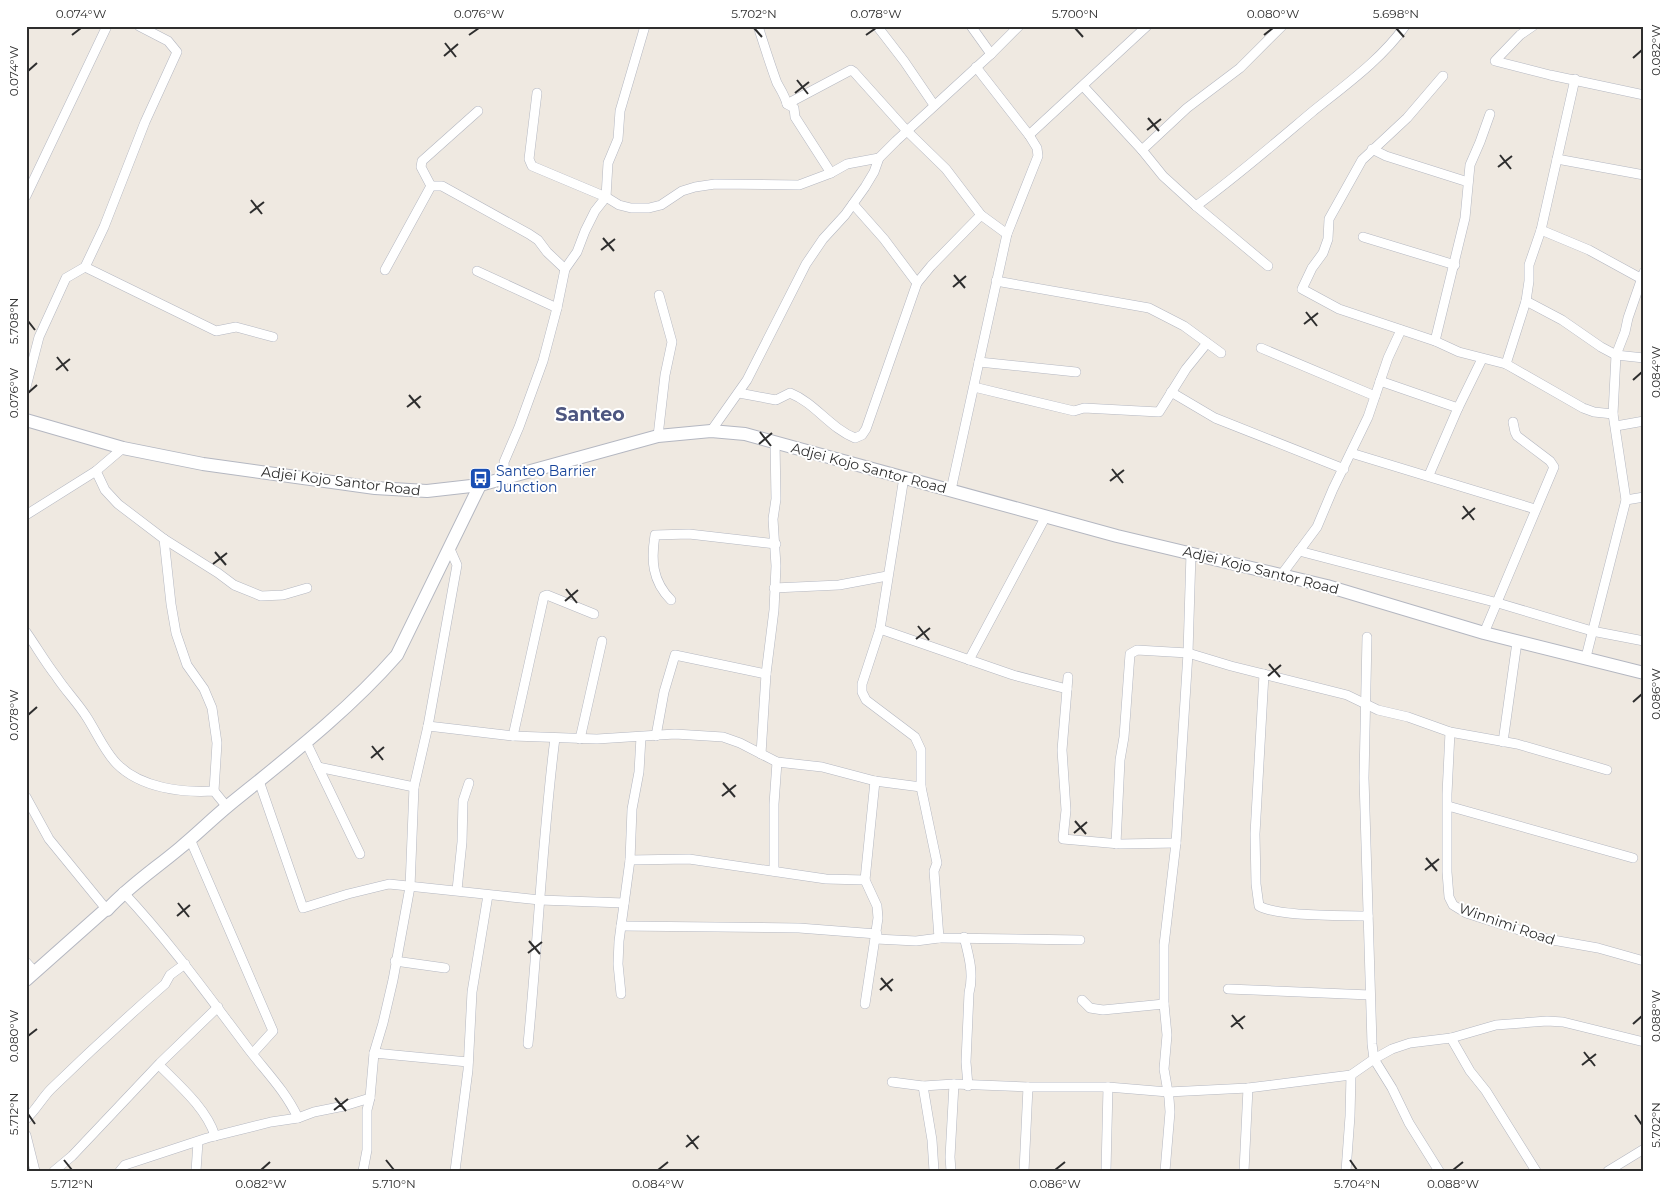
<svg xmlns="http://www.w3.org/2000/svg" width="1670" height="1197" font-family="Montserrat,sans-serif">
<rect width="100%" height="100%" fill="#efe9e1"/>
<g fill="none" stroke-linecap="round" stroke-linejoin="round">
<defs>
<g id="street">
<path d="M758 26C764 45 770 64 777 83 781 90 785 96 787 104"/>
<path d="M877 26 904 61 934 105"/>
<path d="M971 26 991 54"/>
<path d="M1533 26 1520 35 1495 61 1550 75 1644 95"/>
<path d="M1443 76 1407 118 1362 160 1329 219 1328 239 1323 253 1312 268 1302 289 1339 309 1435 341 1459 352 1506 364 1583 408 1594 412 1613 414"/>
<path d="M1575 79 1541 230 1529 265V281L1526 301 1562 320 1601 347 1616 355 1644 358"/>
<path d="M1083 86 1142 150 1163 176 1196 206 1268 266"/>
<path d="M537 93 529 159 532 166 606 197 619 205 631 208H649L661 205 682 191 695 187 715 184 799 185 831 173 847 164 879 158"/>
<path d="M1029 135 1147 26"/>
<path d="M1372 149 1386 156 1468 182"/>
<path d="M1142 150 1187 108 1240 68 1282 26"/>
<path d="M1557 159 1644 175"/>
<path d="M831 173 795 117 794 108 787 104 851 70 854 72 907 131 946 169 981 215"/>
<path d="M431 186 421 167 422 161 478 111"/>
<path d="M26 196 107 26"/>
<path d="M853 204 884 239 917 283"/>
<path d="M1196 206C1236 177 1274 144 1312 112 1344 86 1381 60 1405 26"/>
<path d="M1541 230 1589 250 1642 279"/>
<path d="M1363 237 1455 265"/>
<path d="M85 267 216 331 236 327 273 337"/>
<path d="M385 270 431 186H442L529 234 538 240 547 252 565 269"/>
<path d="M477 271 557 308"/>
<path d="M996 281 1149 308 1184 326 1221 353"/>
<path d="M1435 341 1465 218 1470 165 1480 142 1490 114"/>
<path d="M1261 348 1375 396"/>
<path d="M979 362 1076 372"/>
<path d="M1506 364 1526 301"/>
<path d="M1380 381 1458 408"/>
<path d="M26 387 39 337 66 278 85 267 104 227 145 122 177 52 168 41 139 26"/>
<path d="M974 387 1074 411 1084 408 1159 412 1186 369 1207 343"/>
<path d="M1171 392 1215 418 1344 469"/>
<path d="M739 393 776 400 790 393C815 403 830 428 855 438L862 435 866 429 917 283 931 266 981 215 1007 234"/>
<path d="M1616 426 1644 421"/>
<path d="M711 431 747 380 806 264 823 239 845 215 865 187 874 172 879 158 896 141 991 54 1019 26"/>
<path d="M658 436 665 375 672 342 659 295"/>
<path d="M1351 453 1535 509"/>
<path d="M96 471 105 490 118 504 164 539 218 573 234 585 261 596 283 595 307 588"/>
<path d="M1429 475 1458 408 1482 359"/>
<path d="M904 477 880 629 862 684V692L866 700 915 737 921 750V787L937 863 934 871 939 938 1080 940"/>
<path d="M505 479 504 462 519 427 543 361 557 308 565 269 577 252 585 231 595 211 606 197 608 163 618 139 620 111 645 26"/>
<path d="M951 490 1007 234 1038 156 1037 148 1029 135 976 67"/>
<path d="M1626 500 1644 497"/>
<path d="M26 515 96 471 123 448"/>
<path d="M164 539 171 604 176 633 187 665 204 689 212 708 217 743 214 791"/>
<path d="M1299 551 1498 603 1592 631 1644 641"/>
<path d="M1282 574 1317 527 1333 489 1368 417 1388 358 1401 330"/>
<path d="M774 588 839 585 887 576"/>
<path d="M671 600C652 581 651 560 655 535L689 534 776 544"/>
<path d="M880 629 1013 675 1067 689"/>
<path d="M26 632C36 646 45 662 56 676 65 690 77 702 86 716 96 731 104 751 117 764 141 788 182 793 214 791L227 807"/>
<path d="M1484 633 1554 467 1550 461 1517 436 1515 432 1513 422"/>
<path d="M1367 637 1364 778 1372 1044 1374 1059 1392 1088 1409 1123 1439 1171"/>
<path d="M1586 657 1626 500 1613 414 1616 355 1625 332 1628 318 1644 272"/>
<path d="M969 660 1046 516"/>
<path d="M1264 674 1255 834 1256 884 1259 906C1279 917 1342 915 1368 916"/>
<path d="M1068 677 1062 750 1066 810 1063 839 1120 844 1176 843"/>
<path d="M428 726 513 736 597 739 675 734 723 737 740 743 777 762 822 767 875 781 921 787"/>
<path d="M1450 732 1447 794V872L1449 897 1453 905 1466 913 1547 939 1598 948 1644 961"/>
<path d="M513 736 544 596 547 595 594 614"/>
<path d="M656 736 664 692 675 655 766 674"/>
<path d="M580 739 602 641"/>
<path d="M306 742 360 854"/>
<path d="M1503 742 1517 642"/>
<path d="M761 754 766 674 774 610 776 566 773 519 776 499 775 442"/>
<path d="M318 767 414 787"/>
<path d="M259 781 303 908 348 894 389 884 540 900 624 903"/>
<path d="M26 797 49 839 107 910"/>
<path d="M1448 806 1633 858"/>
<path d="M190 839 273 1031 253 1053"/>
<path d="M1116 844 1120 760 1124 737 1130 654 1137 650 1188 653 1231 666 1347 695 1378 710 1408 717 1450 732 1517 744 1607 770"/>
<path d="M630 860 689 859 826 879 865 880 875 781"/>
<path d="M774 871V804L777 762"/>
<path d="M457 890 462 842 463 801 469 783"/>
<path d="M123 892C169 941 207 994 247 1047 265 1071 285 1090 298 1118"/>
<path d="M621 926 799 928 877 934"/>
<path d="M964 937C969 956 974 974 969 993L966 1062 968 1086"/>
<path d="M876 939 916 941 939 938"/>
<path d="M395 961 445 968"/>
<path d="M26 962 35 972"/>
<path d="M1228 989 1370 995"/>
<path d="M621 994 618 964 619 941 630 860 632 809 639 772 641 737"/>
<path d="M1082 1000 1090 1008 1103 1010 1164 1004"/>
<path d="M865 1004 878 918 877 906 865 880"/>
<path d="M1451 1038 1470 1071 1486 1091 1536 1171"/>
<path d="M528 1044C538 942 542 840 555 738"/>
<path d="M374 1053 468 1062"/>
<path d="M159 1065C178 1084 207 1109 215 1136"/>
<path d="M1351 1075 1374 1059 1392 1049 1410 1043 1451 1038 1496 1025 1547 1021 1563 1022 1644 1042"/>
<path d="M892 1082 923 1086 954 1084 1028 1087H1108L1168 1092 1248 1088 1351 1075 1350 1116 1346 1171"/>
<path d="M923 1086 932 1140 934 1171"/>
<path d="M26 1119C36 1110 42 1098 51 1089 88 1053 126 1018 165 984L170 975 185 964"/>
<path d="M26 1135 35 1171"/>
<path d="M54 1171 72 1156 160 1063 218 1007"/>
<path d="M120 1171 125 1165 207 1138 271 1122 298 1118 314 1112 344 1106 370 1098"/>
<path d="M196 1171 198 1142"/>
<path d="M363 1171 367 1150V1110L370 1098 374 1053 383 1023 393 980 410 887 414 787 428 726 457 565 450 549"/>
<path d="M455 1171 468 1070 472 992 488 895"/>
<path d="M951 1171 950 1157 954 1084"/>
<path d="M1024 1171 1028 1087"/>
<path d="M1106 1171 1108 1087"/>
<path d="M1165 1171 1170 1112 1169 1098 1164 1069 1167 1035 1164 1004V945L1176 843 1188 653 1191 553"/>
<path d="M1244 1171 1248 1088"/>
<path d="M1608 1171 1644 1149"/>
</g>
<g id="secondary">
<path d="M26 420 123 448 203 464 375 488 427 491 480 485 658 436 711 431 745 434 1117 536 1327 586 1484 633 1644 673"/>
<path d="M26 980 106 909 107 910C129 886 155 869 180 848 197 834 212 819 229 805 287 758 347 712 397 655L480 485"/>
</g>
</defs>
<use href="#street" stroke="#b4b7c1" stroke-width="10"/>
<use href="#secondary" stroke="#b4b7c1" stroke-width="14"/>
<use href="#street" stroke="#fff" stroke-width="9"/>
<use href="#secondary" stroke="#fff" stroke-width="12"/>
</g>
<path fill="none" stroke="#2e2e2e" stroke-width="2" d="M754 28 762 37M1075 28 1083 37M1396 28 1404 37M72 35 81 28M469 35 479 28M866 35 876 28M1264 35 1273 28M445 43 456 57M444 56 458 44M1633 58 1642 50M28 71 37 63M797 80 808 94M795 93 809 82M1148 118 1159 131M1147 130 1161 119M1500 155 1511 169M1498 167 1512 156M251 200 262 214M250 213 264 202M603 238 614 251M601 250 615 239M954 275 965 288M953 287 966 276M1306 312 1317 326M28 321 35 330M1304 324 1318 313M57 357 68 371M56 370 70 359M1633 380 1642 372M28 393 37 385M409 395 420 408M407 407 421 396M760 432 771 446M759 444 772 433M1112 469 1123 483M1110 481 1124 470M1463 506 1474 520M1462 519 1475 508M215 552 226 565M213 564 227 553M566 589 577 603M565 601 578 590M918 626 929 640M916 639 930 628M1269 664 1280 677M1268 676 1281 665M1633 702 1642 694M28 715 37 707M372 746 383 760M371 758 384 747M723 783 735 797M722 796 736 785M1075 821 1086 834M1074 833 1087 822M1426 858 1437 871M1425 870 1439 859M178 903 189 917M177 916 190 905M529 941 540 954M528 953 542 942M881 978 892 991M880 990 893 979M1232 1015 1243 1029M1633 1024 1642 1016M1231 1027 1245 1016M28 1036 37 1029M1584 1052 1595 1066M1582 1065 1596 1054M335 1098 346 1111M334 1110 348 1099M28 1114 35 1124M1635 1115 1642 1125M687 1135 698 1149M686 1147 699 1136M64 1160 72 1170M386 1160 394 1170M1350 1160 1357 1170M261 1170 270 1162M658 1170 668 1162M1055 1170 1065 1162M1453 1170 1463 1162"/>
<defs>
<symbol id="bus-square" viewBox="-11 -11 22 22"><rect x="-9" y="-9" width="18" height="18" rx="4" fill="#1a4fb4" stroke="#fff"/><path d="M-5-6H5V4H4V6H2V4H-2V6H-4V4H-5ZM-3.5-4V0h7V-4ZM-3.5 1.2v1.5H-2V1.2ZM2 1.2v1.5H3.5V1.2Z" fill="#fff"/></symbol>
</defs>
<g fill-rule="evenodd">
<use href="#bus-square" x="468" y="466" width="25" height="25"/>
</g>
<g text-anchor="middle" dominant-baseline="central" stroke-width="4" stroke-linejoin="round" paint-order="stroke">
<g font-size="14" fill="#2e2e2e" stroke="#fff">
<text transform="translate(869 468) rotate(15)">Adjei Kojo Santor Road</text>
<text transform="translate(341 481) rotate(7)">Adjei Kojo Santor Road</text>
<text transform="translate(1261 570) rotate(14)">Adjei Kojo Santor Road</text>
<text transform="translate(1507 924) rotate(19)">Winnimi Road</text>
</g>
<g font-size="14" fill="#164399" stroke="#fff" text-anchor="start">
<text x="496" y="471">Santeo Barrier<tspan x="496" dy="16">Junction</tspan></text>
</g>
<g font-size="19" font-weight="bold" fill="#4d5680" stroke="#fff">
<text x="590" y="414">Santeo</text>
</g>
</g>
<rect width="1670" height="1197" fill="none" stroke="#ffffff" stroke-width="55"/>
<rect x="28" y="28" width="1614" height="1142" fill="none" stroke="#2e2e2e" stroke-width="2"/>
<g font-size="12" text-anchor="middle" fill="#2e2e2e">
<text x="81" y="18">0.074°W</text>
<text x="479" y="18">0.076°W</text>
<text x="754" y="18">5.702°N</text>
<text x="876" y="18">0.078°W</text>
<text x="1075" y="18">5.700°N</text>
<text x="1273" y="18">0.080°W</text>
<text x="1396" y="18">5.698°N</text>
<text transform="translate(1656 50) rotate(-90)" y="4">0.082°W</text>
<text transform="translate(14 71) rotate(-90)" y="4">0.074°W</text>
<text transform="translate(14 321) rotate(-90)" y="4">5.708°N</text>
<text transform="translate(1656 372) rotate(-90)" y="4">0.084°W</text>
<text transform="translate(14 393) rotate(-90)" y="4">0.076°W</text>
<text transform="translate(1656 694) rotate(-90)" y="4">0.086°W</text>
<text transform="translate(14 715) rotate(-90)" y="4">0.078°W</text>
<text transform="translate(1656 1016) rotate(-90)" y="4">0.088°W</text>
<text transform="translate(14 1036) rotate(-90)" y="4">0.080°W</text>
<text transform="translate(14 1114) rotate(-90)" y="4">5.712°N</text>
<text transform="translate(1656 1125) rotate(-90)" y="4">5.702°N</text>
<text x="72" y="1188">5.712°N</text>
<text x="261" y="1188">0.082°W</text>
<text x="394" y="1188">5.710°N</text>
<text x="658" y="1188">0.084°W</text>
<text x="1055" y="1188">0.086°W</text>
<text x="1357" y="1188">5.704°N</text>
<text x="1453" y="1188">0.088°W</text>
</g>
</svg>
